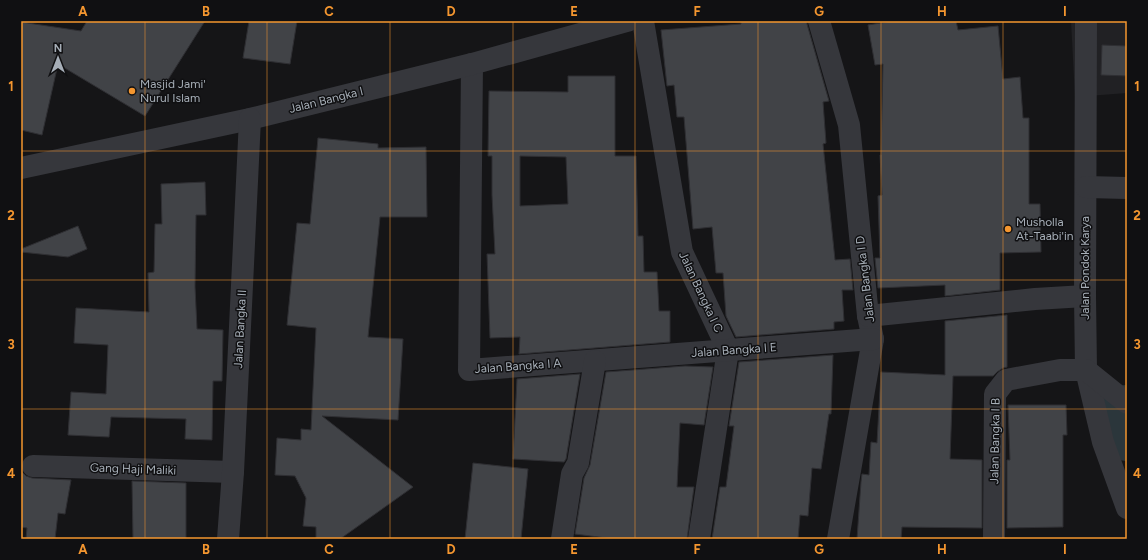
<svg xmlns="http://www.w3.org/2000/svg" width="1148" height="560" font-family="Figtree,sans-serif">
<rect width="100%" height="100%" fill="#151517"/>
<path fill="#212124" d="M1071 21H1127V93L1075 97Z"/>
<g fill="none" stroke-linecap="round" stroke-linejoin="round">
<path stroke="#2b363b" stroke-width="54" d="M1127 412 1124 416 1127 434"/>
</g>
<g fill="#414347" stroke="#2f2f33" fill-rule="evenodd">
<path d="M87 21H205L145 116 58 64 42 135 21 130V22L81 31Z"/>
<path d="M249 21H297L290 64 243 58Z"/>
<path d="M741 21H807V24L829 101 823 102 826 143 823 144 835 260 850 259 853 290H842L844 321 834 322V329L736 337 726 316 723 273H716L712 227 693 229 684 117H677L674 85 667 86 661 30 741 24Z"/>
<path d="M893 21H956L958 30 998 26 1003 79 1020 77 1023 118H1029V204H1040L1041 252 1000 253V290L945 296V285L878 288 875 258H880L878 196 882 195 880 155H881L883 64 875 65 868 25Z"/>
<path d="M1102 45 1127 46V76L1101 75Z"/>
<path d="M568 76H615V156H636L638 236H643L644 272H657L659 311H670V342L519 354 520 337 490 338 487 254H495L492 195V156H488L489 91 568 92ZM520 156 566 157 568 204 520 206Z"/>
<path d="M318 138 378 144V148L426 147 427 217H380L368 337 403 339 398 420 322 416 413 487 340 539H316V527L303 526 306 498 295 476 275 475 277 438 301 440V429L311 430 316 328 287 325 297 223 310 224Z"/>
<path d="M205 182 206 215H196L195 287 197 329 223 330 222 381H213L212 440 185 439 186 419 111 417 109 437 68 435 71 392 106 394 108 345 74 343 76 308 149 312 148 273 154 272 155 224H162L161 184Z"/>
<path d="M78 226 87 249 68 257 21 252V249Z"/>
<path d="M1007 315V367L1003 368 997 372 993 376H953L950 459 982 460V528L902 527 901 539H857L861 482 862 474 869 475 871 442 877 443 881 372 945 375V321Z"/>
<path d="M833 355 831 414H829L821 469 812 468 808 516 800 515 798 539H712L720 487H726L734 426H729L739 362Z"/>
<path d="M685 366 713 367 704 425 680 423 677 487H694L687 539H614L575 534 584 478 590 465 606 372Z"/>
<path d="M580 374 566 459 564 462 513 459 517 379Z"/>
<path d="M1008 405H1066L1067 435H1063V527L1007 528V460H1010Z"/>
<path d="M473 463 528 469 521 539H465Z"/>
<path d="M21 471 26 476 32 478 71 480 65 514 58 513 55 539H26L27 528 21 527Z"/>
<path d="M132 481 186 483V539H133Z"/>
</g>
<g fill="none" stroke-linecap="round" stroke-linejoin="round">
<g stroke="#36373c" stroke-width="22">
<path d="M643 21 682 252 728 350 699 539"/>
<path d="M819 21 849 125 868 316 873 339 838 539"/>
<path d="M1086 21 1085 296 1086 370 1103 442 1127 508"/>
<path d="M472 64 469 370 873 339"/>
<path d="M21 168 250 119 472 64 627 21"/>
<path d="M1086 187 1127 188"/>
<path d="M868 316 1035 299 1085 296"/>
<path d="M33 466 233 472"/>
<path d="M228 539 233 472 250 119"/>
<path d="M562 539 572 474 578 463 595 361"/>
<path d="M994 539 995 394 1006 380 1060 370H1086L1127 403"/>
</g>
</g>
<path fill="none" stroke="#f4962f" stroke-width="1" stroke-opacity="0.55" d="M145 21V539M267 21V539M390 21V539M513 21V539M635 21V539M758 21V539M881 21V539M1003 21V539M21 151H1127M21 280H1127M21 409H1127"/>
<g fill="#f4962f" stroke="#101012" stroke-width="1.5">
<circle cx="132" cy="91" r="4"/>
<circle cx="1008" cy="229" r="4"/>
</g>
<g text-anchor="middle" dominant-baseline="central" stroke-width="3" stroke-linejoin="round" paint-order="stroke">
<g font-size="12" fill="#a6aeb7" stroke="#101012" text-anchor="start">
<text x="140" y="84">Masjid Jami'<tspan x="140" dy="14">Nurul Islam</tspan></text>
<text x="1016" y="222">Musholla<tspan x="1016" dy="14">At-Taabi'in</tspan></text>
</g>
<g font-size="12" fill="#a6aeb7" stroke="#101012">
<text transform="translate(326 100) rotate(-14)">Jalan Bangka I</text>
<text transform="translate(1085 268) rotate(-90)">Jalan Pondok Karya</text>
<text transform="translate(865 279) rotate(-97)">Jalan Bangka I D</text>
<text transform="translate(701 292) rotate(65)">Jalan Bangka I C</text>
<text transform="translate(240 329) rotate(-87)">Jalan Bangka II</text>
<text transform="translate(734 350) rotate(-4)">Jalan Bangka I E</text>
<text transform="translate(518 366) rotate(-4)">Jalan Bangka I A</text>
<text transform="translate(995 441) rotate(-89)">Jalan Bangka I B</text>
<text transform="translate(133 469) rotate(2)">Gang Haji Maliki</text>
</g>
</g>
<rect width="1148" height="560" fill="none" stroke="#101012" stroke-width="44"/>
<g transform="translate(58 58)" stroke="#101012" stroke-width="3" paint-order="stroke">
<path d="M0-3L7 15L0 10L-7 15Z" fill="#a6aeb7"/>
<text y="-6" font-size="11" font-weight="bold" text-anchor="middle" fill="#a6aeb7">N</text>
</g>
<rect x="22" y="22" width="1104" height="516" fill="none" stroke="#f4962f" stroke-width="1.5"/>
<g font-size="13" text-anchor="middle" font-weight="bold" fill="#f4962f">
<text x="83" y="16">A</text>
<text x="206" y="16">B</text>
<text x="329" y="16">C</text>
<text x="451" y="16">D</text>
<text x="574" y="16">E</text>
<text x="697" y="16">F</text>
<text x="819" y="16">G</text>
<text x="942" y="16">H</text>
<text x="1065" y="16">I</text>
<text x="11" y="91">1</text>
<text x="1137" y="91">1</text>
<text x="11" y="220">2</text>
<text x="1137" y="220">2</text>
<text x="11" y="349">3</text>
<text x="1137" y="349">3</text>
<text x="11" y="478">4</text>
<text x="1137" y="478">4</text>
<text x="83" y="554">A</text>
<text x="206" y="554">B</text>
<text x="329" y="554">C</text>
<text x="451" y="554">D</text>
<text x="574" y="554">E</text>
<text x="697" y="554">F</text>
<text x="819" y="554">G</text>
<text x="942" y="554">H</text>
<text x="1065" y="554">I</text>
</g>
</svg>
